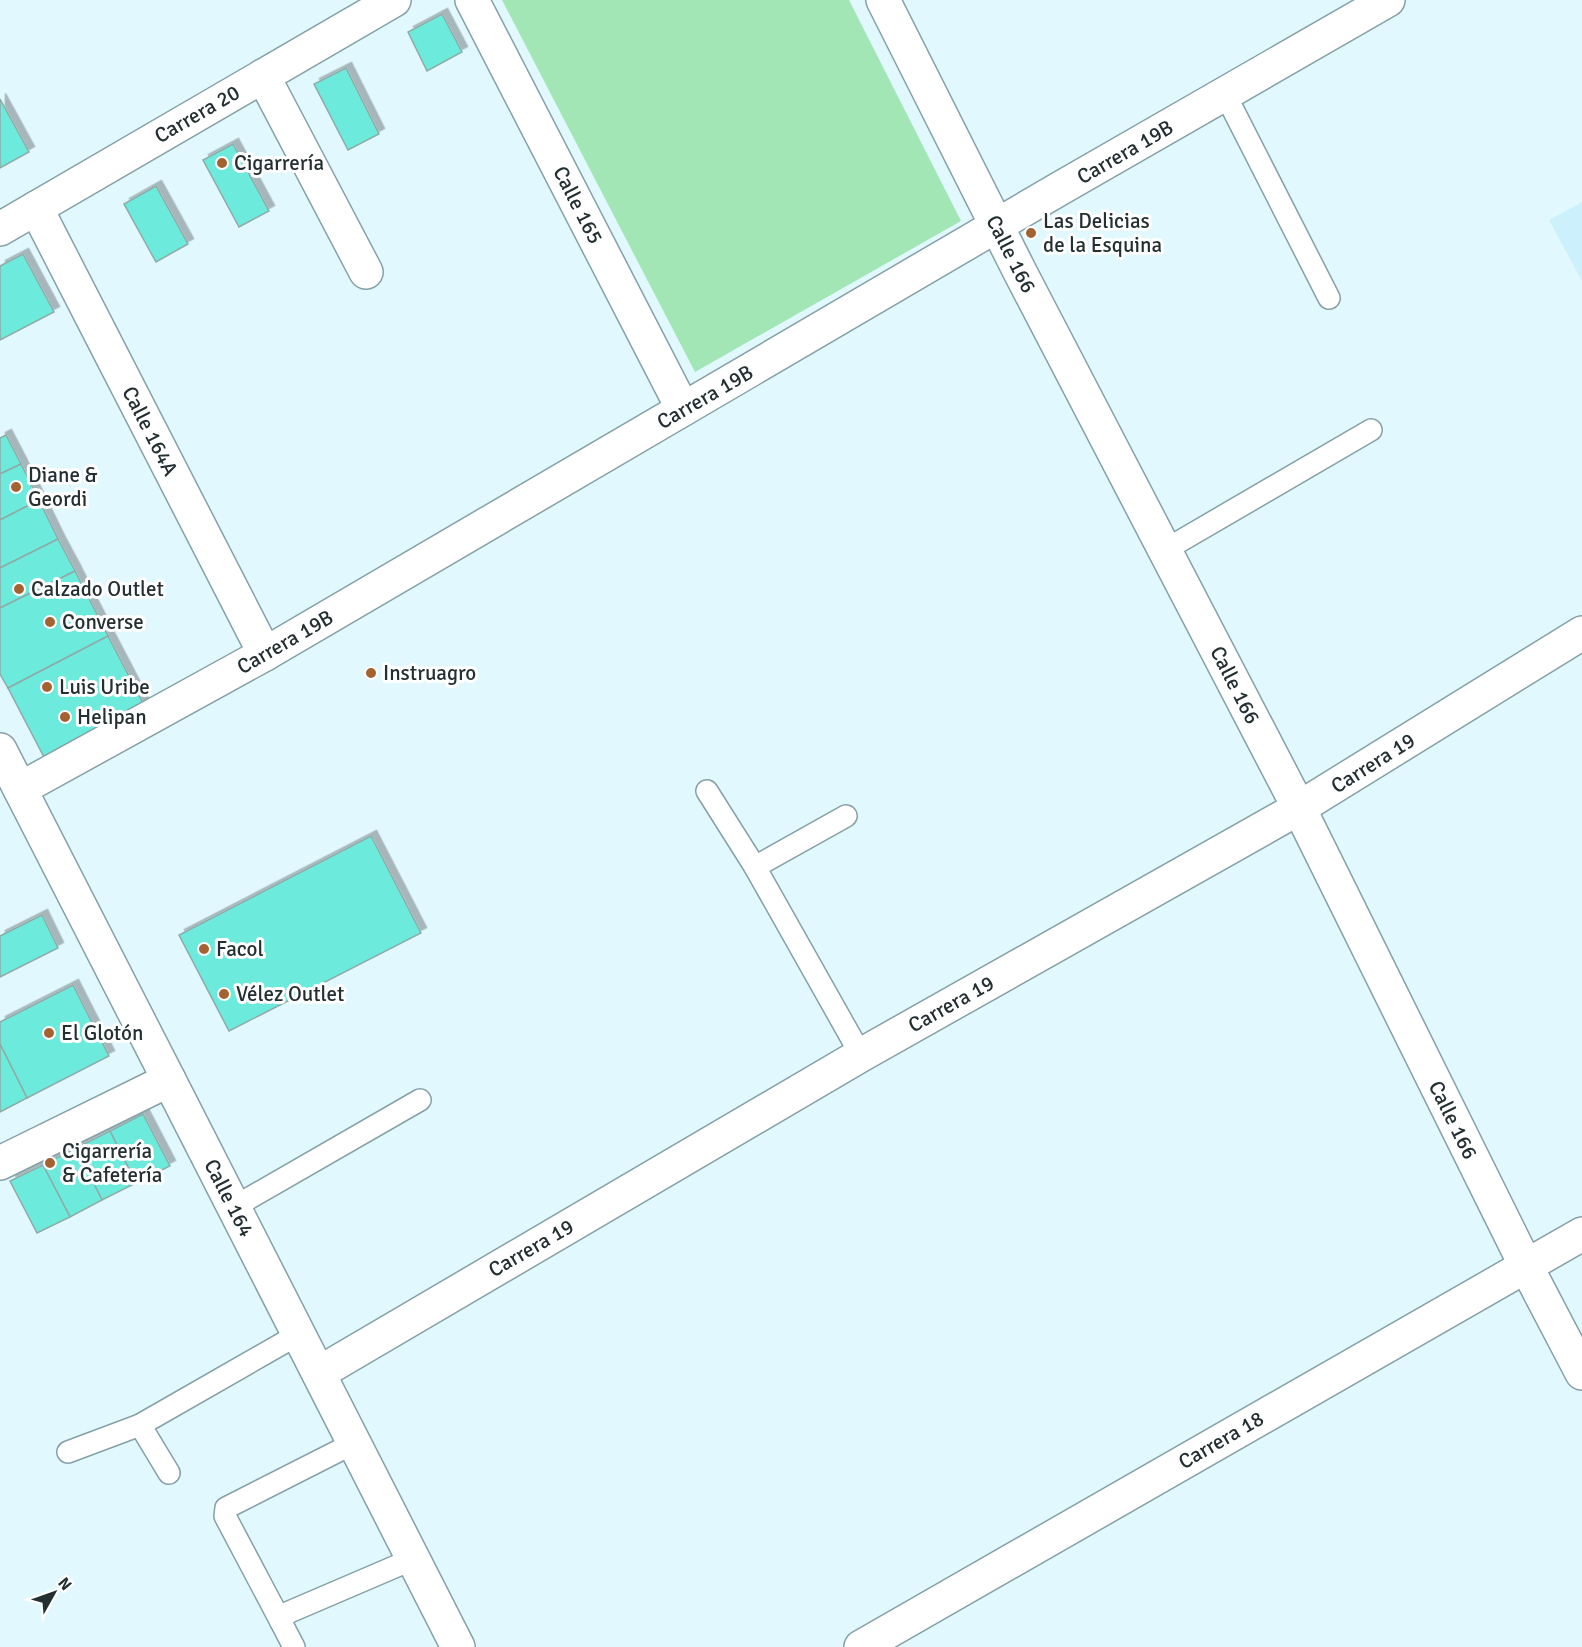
<svg xmlns="http://www.w3.org/2000/svg" width="1582" height="1647" font-family="Signika,sans-serif">
<defs>
<filter id="shadow"><feDropShadow dx="5.5" dy="-5.5" stdDeviation="0" flood-color="#0004"/></filter>
</defs>
<rect width="100%" height="100%" fill="#e2f8ff"/>
<path fill="#ccf1fc" d="M1582 202V281L1549 220Z"/>
<path fill="#a2e6b5" d="M502 0H849L961 221 695 372Z"/>
<g fill="#6ceadc" stroke="#8faba7" stroke-width="1.5" filter="url(#shadow)">
<path d="M442 14 462 52 427 71 408 32Z"/>
<path d="M346 68 379 134 348 150 314 84Z"/>
<path d="M0 99 29 152 0 168Z"/>
<path d="M233 144 269 211 239 227 203 160Z"/>
<path d="M156 186 188 244 156 262 124 204Z"/>
<path d="M23 254 54 312 0 340V266Z"/>
<path d="M6 435 21 464 0 474V438Z"/>
<path d="M21 464 39 500 0 520V474Z"/>
<path d="M39 500 58 539 0 568V520Z"/>
<path d="M58 539 75 571 0 608V568Z"/>
<path d="M75 571 108 636 8 688 0 674V608Z"/>
<path d="M108 636 145 707 45 759 8 688Z"/>
<path d="M371 836 421 933 229 1031 179 935Z"/>
<path d="M42 915 58 948 0 977V936Z"/>
<path d="M73 985 109 1056 27 1098 0 1044V1022Z"/>
<path d="M0 1044 27 1098 0 1112Z"/>
<path d="M143 1114 170 1166 136 1183 110 1131Z"/>
<path d="M110 1131 136 1183 102 1200 76 1148Z"/>
<path d="M76 1148 102 1200 70 1217 43 1165Z"/>
<path d="M43 1165 70 1217 37 1233 10 1181Z"/>
</g>
<g fill="none" stroke-linecap="round" stroke-linejoin="round">
<defs>
<g id="lane">
<path d="M1225 94 1329 298"/>
<path d="M1165 550 1371 430"/>
<path d="M707 791 755 867 861 1055"/>
<path d="M755 867 846 816"/>
<path d="M234 1207 420 1100"/>
<path d="M140 1425 169 1473"/>
<path d="M68 1452 140 1425 299 1334"/>
<path d="M281 1622 225 1516 226 1508 354 1443"/>
<path d="M294 1647 281 1622 287 1613 413 1559"/>
</g>
<g id="street">
<path d="M472 0 683 409"/>
<path d="M883 0 1020 272 1299 808 1526 1266 1582 1373"/>
<path d="M263 76 366 272"/>
<path d="M36 208 265 654"/>
<path d="M20 789 265 654 1059 189 1388 0"/>
<path d="M169 1080 458 1647"/>
<path d="M319 1373 861 1055 1299 808 1582 633"/>
<path d="M861 1647 1582 1234"/>
</g>
<g id="secondary">
<path d="M0 229 394 0"/>
<path d="M0 750 169 1080 0 1163"/>
</g>
</defs>
<use href="#lane" stroke="#86a0a8" stroke-width="24"/>
<use href="#street" stroke="#86a0a8" stroke-width="36"/>
<use href="#secondary" stroke="#86a0a8" stroke-width="36"/>
<use href="#lane" stroke="#fff" stroke-width="21"/>
<use href="#street" stroke="#fff" stroke-width="33"/>
<use href="#secondary" stroke="#fff" stroke-width="33"/>
</g>
<g fill="#a56231" stroke="#fff" stroke-width="2">
<circle cx="222" cy="163" r="6"/>
<circle cx="1031" cy="233" r="6"/>
<circle cx="16" cy="487" r="6"/>
<circle cx="19" cy="589" r="6"/>
<circle cx="50" cy="622" r="6"/>
<circle cx="371" cy="673" r="6"/>
<circle cx="47" cy="687" r="6"/>
<circle cx="65" cy="717" r="6"/>
<circle cx="204" cy="949" r="6"/>
<circle cx="224" cy="994" r="6"/>
<circle cx="49" cy="1033" r="6"/>
<circle cx="50" cy="1163" r="6"/>
</g>
<g text-anchor="middle" dominant-baseline="central" stroke-width="6" stroke-linejoin="round" paint-order="stroke">
<g font-size="21" fill="#242f32" stroke="#fff">
<text transform="translate(197 114) rotate(-30)">Carrera 20</text>
<text transform="translate(1125 152) rotate(-30)">Carrera 19B</text>
<text transform="translate(578 205) rotate(63)">Calle 165</text>
<text transform="translate(1011 254) rotate(63)">Calle 166</text>
<text transform="translate(705 397) rotate(-30)">Carrera 19B</text>
<text transform="translate(150 431) rotate(63)">Calle 164A</text>
<text transform="translate(285 642) rotate(-30)">Carrera 19B</text>
<text transform="translate(1235 685) rotate(63)">Calle 166</text>
<text transform="translate(1373 763) rotate(-32)">Carrera 19</text>
<text transform="translate(951 1004) rotate(-29)">Carrera 19</text>
<text transform="translate(1453 1120) rotate(64)">Calle 166</text>
<text transform="translate(229 1198) rotate(63)">Calle 164</text>
<text transform="translate(531 1248) rotate(-30)">Carrera 19</text>
<text transform="translate(1221 1440) rotate(-30)">Carrera 18</text>
</g>
<g font-size="21" fill="#242f32" stroke="#fff" text-anchor="start">
<text x="234" y="163">Cigarrería</text>
<text x="1043" y="221">Las Delicias<tspan x="1043" dy="24">de la Esquina</tspan></text>
<text x="28" y="475">Diane &amp;<tspan x="28" dy="24">Geordi</tspan></text>
<text x="31" y="589">Calzado Outlet</text>
<text x="62" y="622">Converse</text>
<text x="383" y="673">Instruagro</text>
<text x="59" y="687">Luis Uribe</text>
<text x="77" y="717">Helipan</text>
<text x="216" y="949">Facol</text>
<text x="236" y="994">Vélez Outlet</text>
<text x="61" y="1033">El Glotón</text>
<text x="62" y="1151">Cigarrería<tspan x="62" dy="24">&amp; Cafetería</tspan></text>
</g>
</g>
<g transform="translate(54 1593) rotate(50)" stroke="#ffffff" stroke-width="4.5" paint-order="stroke">
<path d="M0-4.5L10 22L0 15L-10 22Z" fill="#242f32"/>
<text y="-9" font-size="16" font-weight="bold" text-anchor="middle" fill="#242f32">N</text>
</g>
</svg>
